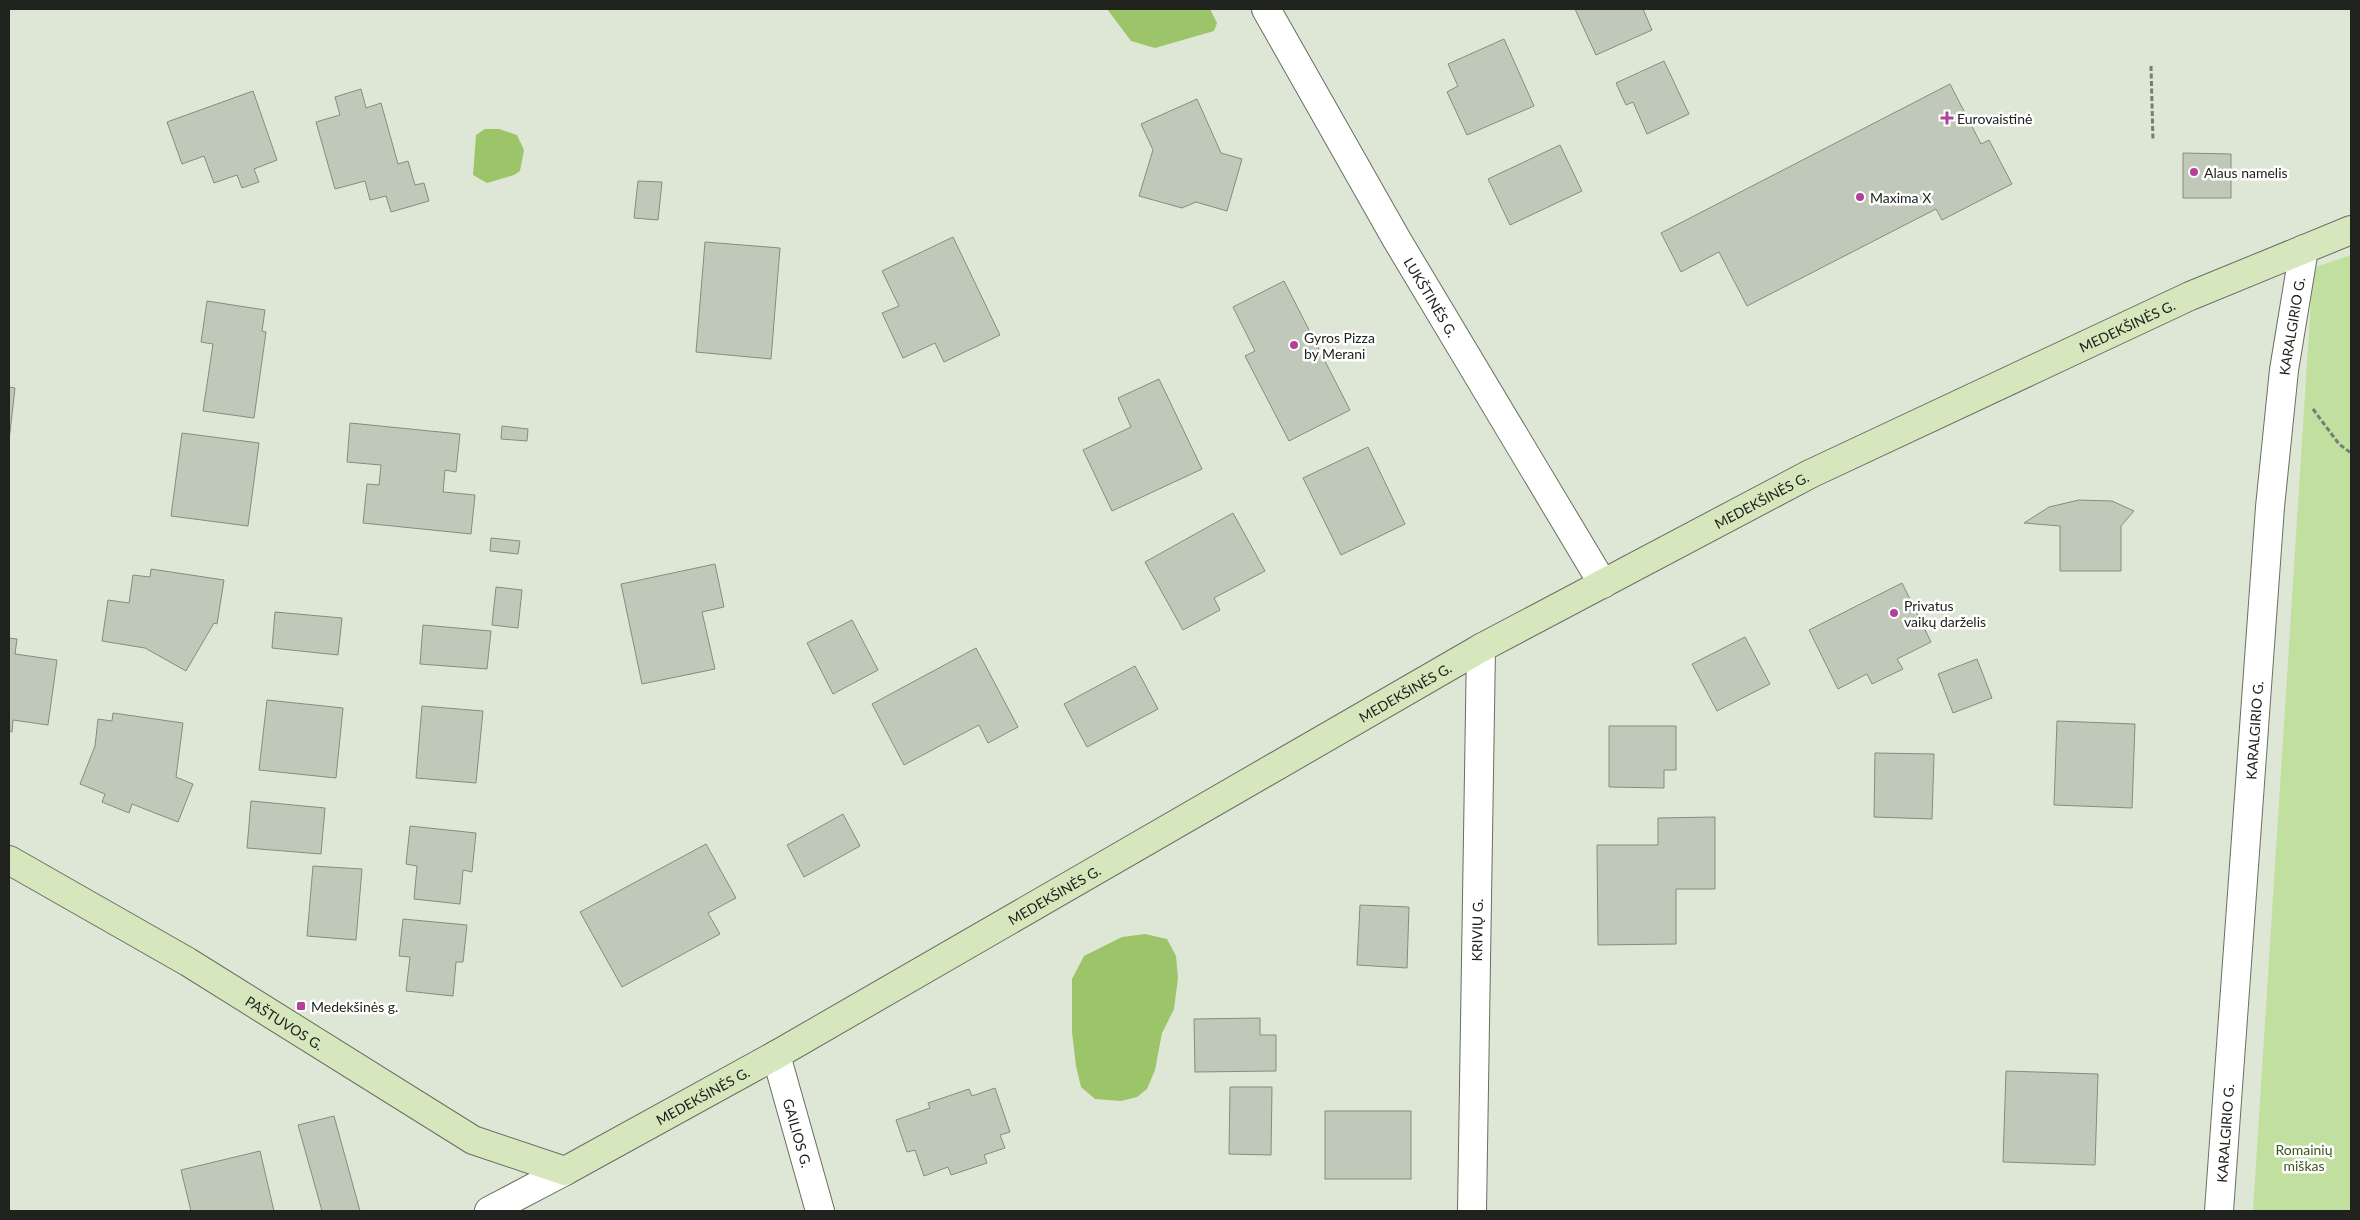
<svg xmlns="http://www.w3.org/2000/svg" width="2360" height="1220" font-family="Lato,sans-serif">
<rect width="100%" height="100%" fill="#dee7d6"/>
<path fill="#c1e09f" d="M2351 255V1211H2253L2313 268Z"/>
<g fill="#9cc56a">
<path d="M1107 9H1210L1217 23 1214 31 1155 48 1131 41Z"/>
<path d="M485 129H499L517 135 524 150 520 171 514 175 487 183 473 175 476 135Z"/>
<path d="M1145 934 1167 939 1176 956 1178 978 1174 1009 1162 1033 1155 1070 1147 1089 1137 1097 1121 1101 1095 1099 1081 1087 1076 1066 1072 1032V979L1084 956 1122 937Z"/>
</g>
<g fill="#c0c9b9" stroke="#858c7d">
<path d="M1575 9H1643L1652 30 1596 55Z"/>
<path d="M1504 39 1534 106 1467 135 1447 92 1458 86 1448 64Z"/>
<path d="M1664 61 1689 114 1647 134 1633 102 1626 105 1616 83Z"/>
<path d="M1950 84 1981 144 1989 140 2012 184 1942 220 1936 209 1747 306 1719 252 1681 272 1661 233Z"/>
<path d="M361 89 366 108 381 103 398 164 408 161 415 185 424 183 429 201 391 212 386 196 370 200 365 181 335 189 316 122 340 115 335 97Z"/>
<path d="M253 91 277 160 254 169 259 182 242 188 237 175 214 183 204 156 182 164 167 122Z"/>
<path d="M1197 99 1221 153 1242 159 1227 211 1196 202 1182 208 1139 196 1153 150 1141 124Z"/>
<path d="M1560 145 1582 191 1510 225 1488 179Z"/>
<path d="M2183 153 2231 154V198H2183Z"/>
<path d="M638 181 662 182 658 220 634 218Z"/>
<path d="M953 237 1000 335 944 362 935 343 903 358 882 313 899 306 882 271Z"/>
<path d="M705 242 780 248 771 359 696 352Z"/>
<path d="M1284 281 1350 410 1289 441 1245 356 1255 351 1233 307Z"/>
<path d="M207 301 265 310 262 331 266 332 254 418 203 411 213 344 201 342Z"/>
<path d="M1159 379 1202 469 1112 511 1083 450 1131 427 1118 398Z"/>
<path d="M9 387 15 388 9 441Z"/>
<path d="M350 423 460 434 456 472 445 470 443 492 475 495 471 534 363 523 367 484 379 485 381 465 347 462Z"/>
<path d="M502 426 528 429 527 441 501 439Z"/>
<path d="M182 433 259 443 248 526 171 516Z"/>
<path d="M1368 447 1405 524 1341 555 1303 478Z"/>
<path d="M2079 500 2112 501 2134 511 2121 526V571H2060V526L2024 523 2049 507Z"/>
<path d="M1233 513 1265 571 1214 598 1220 610 1183 630 1145 562Z"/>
<path d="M491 538 520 541 518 554 490 551Z"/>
<path d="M715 564 724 607 702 612 715 669 642 684 621 584Z"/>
<path d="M151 569 224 580 217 624 214 623 186 671 145 648 102 641 108 600 129 603 133 575 150 577Z"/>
<path d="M1902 583 1931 642 1897 659 1903 669 1872 684 1867 674 1838 689 1809 630Z"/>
<path d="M496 587 522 590 518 628 492 625Z"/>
<path d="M275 612 342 618 338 655 272 648Z"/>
<path d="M852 620 878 670 833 694 807 643Z"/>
<path d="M423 625 491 631 487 669 420 664Z"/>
<path d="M1745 637 1770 684 1717 711 1692 664Z"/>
<path d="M9 638 17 639 15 654 57 660 48 725 13 720 12 732 9 731Z"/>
<path d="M976 648 1018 727 988 743 979 725 904 765 872 704Z"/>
<path d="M1977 659 1992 698 1953 713 1938 674Z"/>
<path d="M1135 666 1158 709 1087 747 1064 704Z"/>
<path d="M267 700 343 708 336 778 259 770Z"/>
<path d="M422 706 483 711 476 783 416 778Z"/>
<path d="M113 713 183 723 176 777 193 784 178 822 132 804 129 813 102 802 105 794 80 784 95 746 98 719 112 721Z"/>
<path d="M2057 721 2135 724 2132 808 2054 805Z"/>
<path d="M1609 726H1676V770H1664V788L1609 787Z"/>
<path d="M1875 753 1934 754 1932 819 1874 817Z"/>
<path d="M251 801 325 808 321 854 247 848Z"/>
<path d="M843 814 860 846 804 877 787 845Z"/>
<path d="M1715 817V889H1676V944L1598 945 1597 845H1658V818Z"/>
<path d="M410 826 476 833 472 872 463 870 460 904 414 899 417 866 406 864Z"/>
<path d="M706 844 736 898 708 913 720 934 622 987 580 912Z"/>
<path d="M313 866 362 869 356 940 307 936Z"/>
<path d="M1360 905 1409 907 1407 968 1357 965Z"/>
<path d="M403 919 467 925 463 962H456L453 996 406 991 410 957 399 956Z"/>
<path d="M1260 1018V1035H1276V1071L1195 1072 1194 1019Z"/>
<path d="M2006 1071 2098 1074 2095 1165 2003 1162Z"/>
<path d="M1230 1087H1272L1271 1155 1229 1154Z"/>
<path d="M995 1088 1010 1132 1000 1135 1005 1148 984 1155 987 1163 951 1175 948 1167 924 1176 915 1150 907 1152 896 1120 930 1108 928 1103 969 1089 972 1096Z"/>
<rect x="1325" y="1111" width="86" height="68"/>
<path d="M334 1116 360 1211H322L298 1125Z"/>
<path d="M260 1151 274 1211H191L181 1170Z"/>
</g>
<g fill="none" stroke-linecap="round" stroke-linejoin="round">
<defs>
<g id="street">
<path id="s1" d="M1266 9 1397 240 1603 584"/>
<path id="s2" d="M776 1055 820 1211"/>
<path d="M489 1211 565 1171"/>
<path id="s3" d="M1472 1211 1481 648"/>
<path id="s4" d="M2219 1211 2270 507 2284 370 2304 249"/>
</g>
<g id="secondary">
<path id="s5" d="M9 860 188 962 473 1140 565 1171 776 1055 1481 648 1810 474 2190 296 2351 230"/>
</g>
</defs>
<use href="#street" stroke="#686f61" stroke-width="30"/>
<use href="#secondary" stroke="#686f61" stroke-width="30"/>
<g stroke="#777d72" stroke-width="3" stroke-dasharray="5 2.5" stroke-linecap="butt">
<path d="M2151 66 2153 141"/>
<path d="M2313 409 2339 444 2351 453"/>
</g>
<use href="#street" stroke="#fff" stroke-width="28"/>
<use href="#secondary" stroke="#d6e6bd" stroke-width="28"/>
</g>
<g fill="#b54098" stroke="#fff" stroke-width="2">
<path d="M1944.5 110.5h5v5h5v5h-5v5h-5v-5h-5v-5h5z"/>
<circle cx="2194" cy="172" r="5"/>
<circle cx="1860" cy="197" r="5"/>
<circle cx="1294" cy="345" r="5"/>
<circle cx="1894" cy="613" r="5"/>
<rect x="296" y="1001" width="10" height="10" rx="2.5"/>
</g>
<g text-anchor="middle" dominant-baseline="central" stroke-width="5" stroke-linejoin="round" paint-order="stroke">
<g font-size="14" fill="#20231d" stroke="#fff" text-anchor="start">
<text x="1957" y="118">Eurovaistinė</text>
<text x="2204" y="172">Alaus namelis</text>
<text x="1870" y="197">Maxima X</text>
<text x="1304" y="337">Gyros Pizza<tspan x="1304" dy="16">by Merani</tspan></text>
<text x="1904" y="605">Privatus<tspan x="1904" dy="16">vaikų darželis</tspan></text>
<text x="311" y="1006">Medekšinės g.</text>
</g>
<g font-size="14" fill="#20231d" stroke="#fff">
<text stroke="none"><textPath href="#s1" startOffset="332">LUKŠTINĖS G.</textPath></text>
<text stroke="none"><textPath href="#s5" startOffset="2416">MEDEKŠINĖS G.</textPath></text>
<text stroke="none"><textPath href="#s4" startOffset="888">KARALGIRIO G.</textPath></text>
<text stroke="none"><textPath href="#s5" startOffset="2011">MEDEKŠINĖS G.</textPath></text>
<text stroke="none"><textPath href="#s5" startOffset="1606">MEDEKŠINĖS G.</textPath></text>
<text stroke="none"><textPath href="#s4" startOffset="482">KARALGIRIO G.</textPath></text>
<text stroke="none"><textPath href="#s5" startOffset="1201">MEDEKŠINĖS G.</textPath></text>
<text stroke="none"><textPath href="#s3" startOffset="281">KRIVIŲ G.</textPath></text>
<text stroke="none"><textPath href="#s5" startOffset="320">PAŠTUVOS G.</textPath></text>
<text stroke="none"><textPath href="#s5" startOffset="796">MEDEKŠINĖS G.</textPath></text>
<text stroke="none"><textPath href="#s2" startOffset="81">GAILIOS G.</textPath></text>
<text stroke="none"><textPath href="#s4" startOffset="78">KARALGIRIO G.</textPath></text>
</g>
<g font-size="14" fill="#3c5617" stroke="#fff">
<text x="2304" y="1149">Romainių<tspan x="2304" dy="16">miškas</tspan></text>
</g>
</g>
<rect width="2360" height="1220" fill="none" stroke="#20231d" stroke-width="20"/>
</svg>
